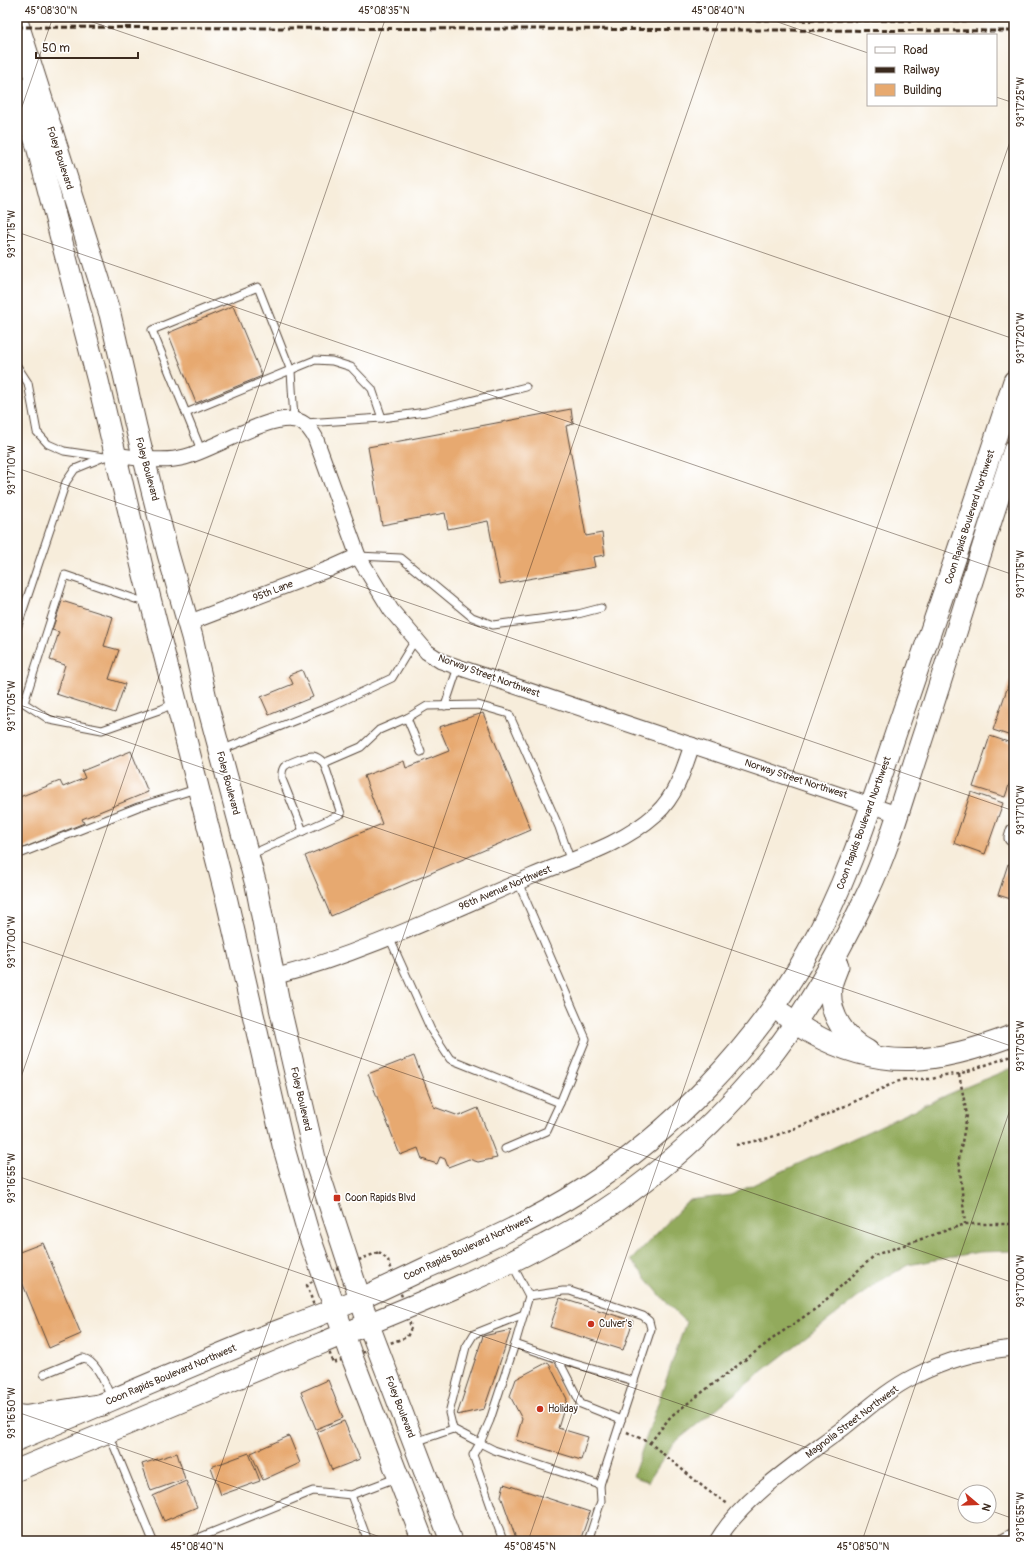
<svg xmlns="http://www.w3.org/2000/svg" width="1031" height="1558" font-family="Pangolin,sans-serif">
<rect width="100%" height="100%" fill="#fff"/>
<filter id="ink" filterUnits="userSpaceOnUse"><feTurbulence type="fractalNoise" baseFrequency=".025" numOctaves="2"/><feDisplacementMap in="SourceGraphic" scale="8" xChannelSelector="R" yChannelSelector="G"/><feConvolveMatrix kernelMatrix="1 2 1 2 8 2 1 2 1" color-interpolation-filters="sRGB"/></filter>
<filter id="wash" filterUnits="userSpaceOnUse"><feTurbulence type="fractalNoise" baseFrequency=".012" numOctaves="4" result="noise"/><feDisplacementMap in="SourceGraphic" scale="16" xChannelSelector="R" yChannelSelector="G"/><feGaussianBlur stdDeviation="0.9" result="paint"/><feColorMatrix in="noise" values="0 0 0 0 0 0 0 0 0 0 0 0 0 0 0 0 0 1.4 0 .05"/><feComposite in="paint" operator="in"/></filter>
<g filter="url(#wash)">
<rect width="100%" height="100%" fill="#f7eddb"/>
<path fill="#92aa5c" stroke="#666a3d" d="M1014 1067V1251L979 1252 908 1265 878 1282 769 1366 673 1444 648 1482 633 1476 686 1322 666 1302 631 1260 689 1200 731 1195 949 1094Z"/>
<g id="blocks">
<g fill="#e7a96f">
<path d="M233 306 262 376 196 403 168 333Z"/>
<path d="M571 409 573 424 566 426 586 536 602 533 605 555 593 557 595 567 500 584 488 521 448 529 445 513 382 525 368 447Z"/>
<path d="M62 601 113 617 104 646 119 650 109 679 125 684 115 713 56 694 65 665 50 660 59 632 52 630Z"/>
<path d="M302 670 313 697 269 715 261 697 293 684 289 675Z"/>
<path d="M1010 680 1014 682V737L993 730Z"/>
<path d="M483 713 531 830 331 916 305 856 382 824 364 776 404 761 406 768 449 751 439 727Z"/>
<path d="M990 736 1014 744V770L1005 797 973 787Z"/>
<path d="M131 751 148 792 82 819 84 823 21 849 17 839V798L60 781 63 787 85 778 82 771Z"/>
<path d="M971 792 1003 803 985 854 954 843Z"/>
<path d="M1008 864 1014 866V900L998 895Z"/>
<path d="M414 1056 434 1107 459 1116 478 1108 497 1158 478 1162 469 1159 448 1167 445 1159 440 1157 437 1164 422 1159 418 1148 400 1155 368 1074Z"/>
<path d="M43 1243 81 1334 49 1348 17 1270V1253Z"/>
<path d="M560 1298 633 1321 623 1350 550 1327Z"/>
<path d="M511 1330 484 1409 457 1415 483 1336Z"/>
<path d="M548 1362 567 1399 558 1428 588 1437 581 1460 516 1440 522 1419 510 1396 516 1379Z"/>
<path d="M328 1380 343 1418 316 1429 301 1392Z"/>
<path d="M344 1421 360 1459 332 1470 317 1432Z"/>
<path d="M289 1436 300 1463 263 1480 251 1453Z"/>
<path d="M177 1453 185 1479 151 1491 142 1464Z"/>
<path d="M249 1453 260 1481 221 1495 211 1467Z"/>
<path d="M186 1481 197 1507 164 1521 153 1496Z"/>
<path d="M504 1484 590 1512 580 1541H517L501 1496Z"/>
</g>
</g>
</g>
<g filter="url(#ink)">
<use href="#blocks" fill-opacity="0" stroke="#57473a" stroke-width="1"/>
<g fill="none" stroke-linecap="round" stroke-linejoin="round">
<defs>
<g id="lane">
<path d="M17 366 28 383 37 432 48 444 64 451 104 457"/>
<path d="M186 413 152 330 258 287 291 371 294 420"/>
<path d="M305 423 382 418 426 412 526 387"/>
<path d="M201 450 186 413 315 360 332 361 351 367 372 389 382 418"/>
<path d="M358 556 401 558 472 617 493 625 578 614 601 608"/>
<path d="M147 603 65 575 24 703 50 720 102 730 162 709 174 703"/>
<path d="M17 628 66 482 75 469 104 457 115 456"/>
<path d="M445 706 458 667"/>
<path d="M407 718 421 752"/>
<path d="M221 750 334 705 392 678 415 640"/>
<path d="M303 831 282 779C282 775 281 771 284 767 287 763 309 755 313 756 318 757 321 760 324 763"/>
<path d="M17 855 138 807 196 789"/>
<path d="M250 855 341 814 324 763 361 747 379 730 407 718 427 706 478 705 509 714 559 827 571 862"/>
<path d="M389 937 431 1030 450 1059 560 1103 586 1039 518 882"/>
<path d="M505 1149 547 1131 560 1103"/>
<path d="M512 1264 529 1296 515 1344 558 1359 581 1404 621 1420 600 1485 601 1501 588 1541"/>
<path d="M529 1296 563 1291H570L643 1316 649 1321 651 1329 621 1420"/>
<path d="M515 1344 490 1420 480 1443 494 1450 600 1485"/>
<path d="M558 1359 634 1381"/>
<path d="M44 1374 83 1358C98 1362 105 1385 112 1399"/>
<path d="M453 1429 449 1413 466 1347 474 1334 524 1314"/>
<path d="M109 1434 153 1541"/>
<path d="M415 1442 453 1429 480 1443 473 1455 503 1541"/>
<path d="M351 1495 368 1541"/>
<path d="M191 1541 313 1491 351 1495 396 1478"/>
</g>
<g id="street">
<path d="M115 455C138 458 163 463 185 457 214 449 269 414 295 420 305 422 310 429 315 437L358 556 391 610 427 652 441 661 458 667 897 814"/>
<path d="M188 623 329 569 358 556"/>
<path d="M1014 831 1012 838 1014 839"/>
<path d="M274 977C362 954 446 913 530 877 574 858 619 847 656 814 676 796 684 769 692 745"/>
<path d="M717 1541C743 1497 801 1460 842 1429 865 1411 887 1390 913 1377 944 1361 979 1351 1014 1348"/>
<path d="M1005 1541 1014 1536"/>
</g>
<g id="secondary">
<path d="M17 21 110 314 136 427 168 554 192 637 207 703 256 885 280 1008 317 1167 368 1323 451 1541"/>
<path d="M17 86 37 146 98 381 142 567 227 901 283 1145 308 1232 352 1357 423 1541"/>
<path d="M838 966C836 972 832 980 831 987 828 1014 845 1039 868 1051"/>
<path d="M783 1014C792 1020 801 1028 811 1033 882 1073 941 1063 1014 1035"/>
<path d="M17 1440C99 1406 180 1370 262 1337 296 1324 331 1311 364 1297 386 1287 407 1277 428 1267 481 1244 533 1221 582 1190 673 1132 753 1048 807 954 850 879 874 796 902 715 940 604 978 493 1014 381"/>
<path d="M17 1470C119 1428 220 1385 322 1343 396 1312 476 1282 546 1244 630 1201 704 1137 764 1065 806 1014 839 953 867 894 888 851 901 803 916 757 950 655 980 552 1014 450"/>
</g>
<path id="highway" d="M17 1416 25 1417 101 1405"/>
</defs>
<use href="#lane" stroke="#57473a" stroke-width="9"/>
<use href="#street" stroke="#57473a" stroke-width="17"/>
<use href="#secondary" stroke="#57473a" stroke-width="23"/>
<use href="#highway" stroke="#57473a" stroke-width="24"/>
<g stroke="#57473a" stroke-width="2.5" stroke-dasharray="3 3" stroke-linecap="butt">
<path d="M959 1074 967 1115 959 1159 965 1224"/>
<path d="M736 1145 769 1138 809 1123 896 1082 907 1079H932L945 1075 959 1074 1012 1056"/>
<path d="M379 1252 388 1260 406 1307 411 1328 407 1337 333 1363 307 1285 323 1274Z"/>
<path d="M627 1432 650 1443 707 1490 728 1504"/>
<path d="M650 1443 671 1416 779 1334 818 1307 875 1255 965 1224H1014"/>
</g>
<use href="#lane" stroke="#fff" stroke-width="7"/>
<use href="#street" stroke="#fff" stroke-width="15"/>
<use href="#secondary" stroke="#fff" stroke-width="21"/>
<use href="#highway" stroke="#fff" stroke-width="22"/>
<g stroke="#3b2a1e" stroke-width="3" stroke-dasharray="6 3" stroke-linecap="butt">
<path d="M17 17 1014 21"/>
<path d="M17 27 1014 31"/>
</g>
</g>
</g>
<path fill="none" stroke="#3b2a1e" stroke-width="1" stroke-opacity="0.45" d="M78 17 1014 339M763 17 868 53M996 97 1014 103M17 121 53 17M17 232 1014 575M17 468 1014 811M17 704 1014 1047M17 940 1014 1283M17 1089 386 17M17 1176 965 1502M17 1412 392 1541M989 1510 1014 1519M195 1541 720 17M528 1541 1014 130M862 1541 1014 1098"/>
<g fill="#c8321e" stroke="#fff" stroke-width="1.5">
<rect x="333" y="1194" width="8" height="8" rx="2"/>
<circle cx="591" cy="1324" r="4"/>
<circle cx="540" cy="1409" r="4"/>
</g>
<g text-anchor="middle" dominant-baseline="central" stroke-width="3" stroke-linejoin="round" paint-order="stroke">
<g font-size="10" fill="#3b2a1e" stroke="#fff">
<text transform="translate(60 158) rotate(72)">Foley Boulevard</text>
<text transform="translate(147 469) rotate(75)">Foley Boulevard</text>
<text transform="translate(970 517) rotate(-72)">Coon Rapids Boulevard Northwest</text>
<text transform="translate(273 591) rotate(-21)">95th Lane</text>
<text transform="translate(489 676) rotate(20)">Norway Street Northwest</text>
<text transform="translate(796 779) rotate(18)">Norway Street Northwest</text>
<text transform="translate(228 783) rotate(75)">Foley Boulevard</text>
<text transform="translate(864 823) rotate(-70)">Coon Rapids Boulevard Northwest</text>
<text transform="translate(505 888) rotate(-23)">96th Avenue Northwest</text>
<text transform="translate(301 1099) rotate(77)">Foley Boulevard</text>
<text transform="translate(468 1248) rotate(-25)">Coon Rapids Boulevard Northwest</text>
<text transform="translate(171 1375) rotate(-23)">Coon Rapids Boulevard Northwest</text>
<text transform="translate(400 1407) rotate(69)">Foley Boulevard</text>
<text transform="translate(852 1422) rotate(-37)">Magnolia Street Northwest</text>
</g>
<g font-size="10" fill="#3b2a1e" stroke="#fff" text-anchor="start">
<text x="345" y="1198">Coon Rapids Blvd</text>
<text x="599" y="1324">Culver's</text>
<text x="548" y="1409">Holiday</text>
</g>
</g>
<rect width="1031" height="1558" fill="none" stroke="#fff" stroke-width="44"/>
<rect x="867" y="34" width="130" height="72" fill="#ffffff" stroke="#b1aaa5"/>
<rect x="875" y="47" width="20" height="6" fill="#ffffff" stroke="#b1aaa5"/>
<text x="903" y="54" font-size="12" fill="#3b2a1e">Road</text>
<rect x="875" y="67" width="20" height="6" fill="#3b2a1e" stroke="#b1aaa5"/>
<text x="903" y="74" font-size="12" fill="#3b2a1e">Railway</text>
<rect x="875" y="84" width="20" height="12" fill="#e7a96f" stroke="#b1aaa5"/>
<text x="903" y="94" font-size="12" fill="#3b2a1e">Building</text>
<g transform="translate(977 1504) rotate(109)"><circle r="19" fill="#ffffff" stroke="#b1aaa5"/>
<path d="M0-3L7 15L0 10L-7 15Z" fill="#c8321e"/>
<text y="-6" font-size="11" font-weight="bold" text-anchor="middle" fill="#3b2a1e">N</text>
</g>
<path d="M36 52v6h102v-6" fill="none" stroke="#3b2a1e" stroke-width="2"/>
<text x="42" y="52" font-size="12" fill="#3b2a1e" stroke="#ffffff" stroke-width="3" paint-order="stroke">50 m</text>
<rect x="22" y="22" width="987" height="1514" fill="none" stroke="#3b2a1e" stroke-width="1.5"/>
<g font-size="10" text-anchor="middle" fill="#3b2a1e">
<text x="51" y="14">45°08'30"N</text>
<text x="384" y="14">45°08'35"N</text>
<text x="718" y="14">45°08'40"N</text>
<text transform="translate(1020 102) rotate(-90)" y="4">93°17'25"W</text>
<text transform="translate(11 234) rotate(-90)" y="4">93°17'15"W</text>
<text transform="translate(1020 338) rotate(-90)" y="4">93°17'20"W</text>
<text transform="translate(11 470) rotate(-90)" y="4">93°17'10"W</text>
<text transform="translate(1020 574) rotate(-90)" y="4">93°17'15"W</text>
<text transform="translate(11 706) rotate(-90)" y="4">93°17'05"W</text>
<text transform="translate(1020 810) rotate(-90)" y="4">93°17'10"W</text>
<text transform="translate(11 942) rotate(-90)" y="4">93°17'00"W</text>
<text transform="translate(1020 1046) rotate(-90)" y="4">93°17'05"W</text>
<text transform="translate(11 1178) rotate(-90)" y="4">93°16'55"W</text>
<text transform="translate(1020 1281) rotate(-90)" y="4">93°17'00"W</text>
<text transform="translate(11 1413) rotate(-90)" y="4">93°16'50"W</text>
<text transform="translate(1020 1517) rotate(-90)" y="4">93°16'55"W</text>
<text x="197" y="1550">45°08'40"N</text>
<text x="530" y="1550">45°08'45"N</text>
<text x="863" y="1550">45°08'50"N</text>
</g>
</svg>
